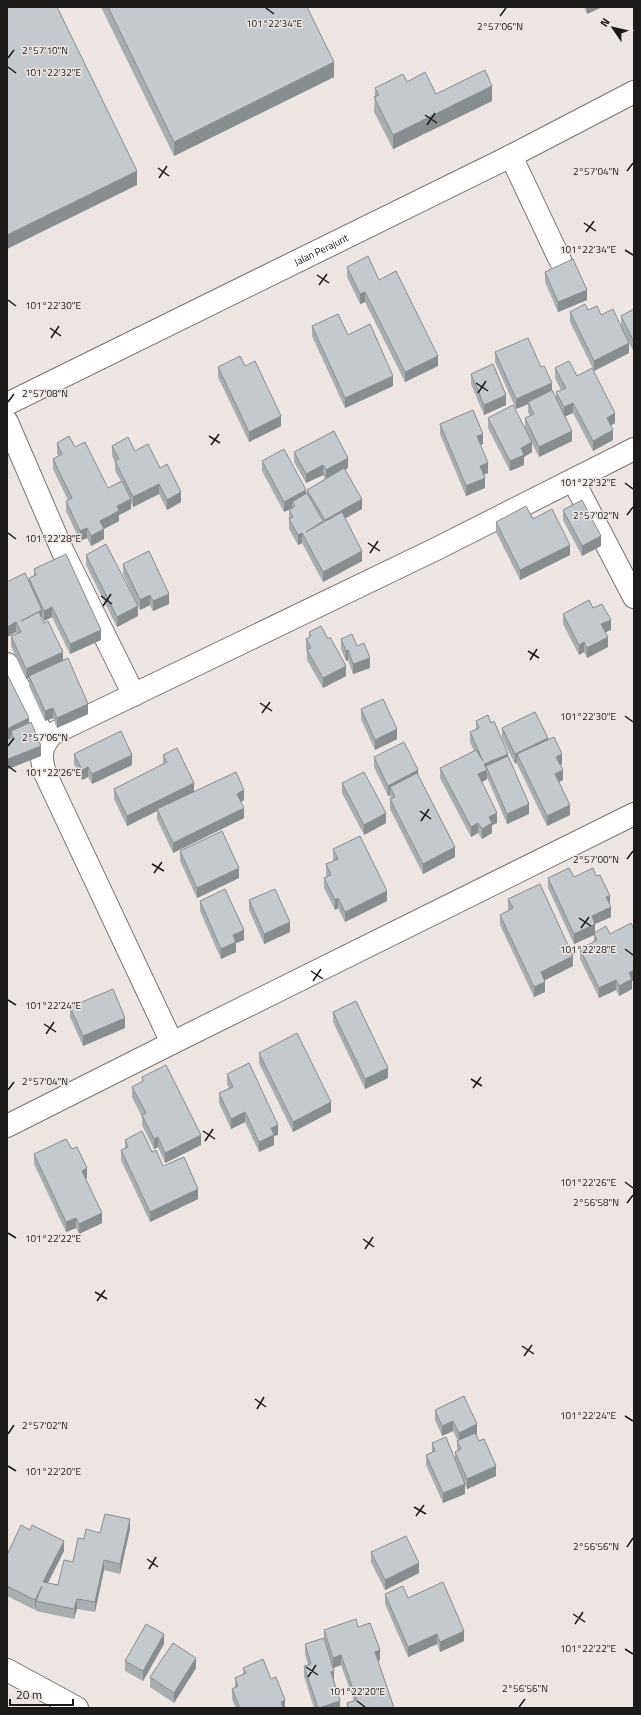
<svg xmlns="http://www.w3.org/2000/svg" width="641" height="1715" font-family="'Titillium Web',sans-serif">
<rect width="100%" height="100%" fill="#ece5e2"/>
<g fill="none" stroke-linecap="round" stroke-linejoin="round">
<defs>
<g id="minor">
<path d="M511 156 560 260"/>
<path id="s1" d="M7 404 511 156 634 92"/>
<path d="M7 422 63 552 134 695"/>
<path d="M573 480 634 597"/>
<path d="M7 664 46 741"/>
<path d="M172 1043 634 814"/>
<path d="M7 1126 172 1043 45 773C40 756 40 748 52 734L436 549 634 449"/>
<path d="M7 1670 77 1708"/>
</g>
</defs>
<use href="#minor" stroke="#797370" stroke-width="24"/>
<use href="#minor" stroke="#fff" stroke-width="22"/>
</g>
<g fill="#a8adb0">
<path d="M101 7H307L334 77 174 156Z"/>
<path d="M584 7H602L587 14Z"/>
<path d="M407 82 436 94 492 101 393 149 374 112 375 88Z"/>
<path d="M347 267 379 280 438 366 405 382 365 302 360 304 347 277Z"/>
<path d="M545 272 587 300 558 312 545 282Z"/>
<path d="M634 309V352L629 343V353L594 371 570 322V312L588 310 601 315 621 325V316Z"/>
<path d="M312 326 348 335 393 386 345 408 312 336Z"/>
<path d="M495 352 541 367 552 390 556 398V392L561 390 555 378V368L577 376 615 423 611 425 613 440 593 451 573 413 565 416 572 441 539 457 532 443V452L524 457V465L510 471 488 428V418L525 428V418L530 416 528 412V404L516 409 495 362Z"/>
<path d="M245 366 281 426 249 442 218 377V367Z"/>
<path d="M471 374 506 405 484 415 471 384Z"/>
<path d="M440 424 483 444 480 445 488 473 483 475 485 488 466 496 440 434Z"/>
<path d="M57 443 75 447 108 488 121 481 115 471V462L112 456V446L135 451 160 468 181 502 167 510 159 494 133 507 131 502V509L119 515V521L104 529V539L91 546 87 538 80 541 66 511V501L68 500 53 469V459L58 456 57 453Z"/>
<path d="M294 452 348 468 345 470 362 509 345 518 362 561 323 582 302 543 298 545 289 529V510L292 508 284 512 262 471V461L306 494 307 493V490L325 479 323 475 306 483 294 462Z"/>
<path d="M634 482V494L633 493V483Z"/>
<path d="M563 510 601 546 582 556 563 520Z"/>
<path d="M533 519 570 555 520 580 496 532V522Z"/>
<path d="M86 555 138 616 117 627 86 565Z"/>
<path d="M123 564 169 604 153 611 150 605 140 610 123 574Z"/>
<path d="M34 569 101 640 70 654 52 617 44 621 42 616V619L88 714 57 728 53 718 45 721 29 686V678L26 679 11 646V636L17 633 16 632 7 637 29 583V578L34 576Z"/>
<path d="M593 608 611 630 605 632 608 647 587 658 584 652 579 655 563 624V614Z"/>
<path d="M309 632 346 676 323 688 307 660V652L306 649V639L309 637Z"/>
<path d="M341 639 357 646 370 668 353 674 348 660 346 661 341 649Z"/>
<path d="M7 674 29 723 41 756 8 769 7 766Z"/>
<path d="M361 709 397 739 375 750 361 719Z"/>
<path d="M476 721 491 723 508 757 529 814 507 824 487 777V779L482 782 497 823 492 825V833L482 839 478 833 471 837 440 778V768L474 751 470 742V732L476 729Z"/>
<path d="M502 728 548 740 562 764 560 765 563 780 559 782 570 815 547 826 517 764V762L515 764 502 738Z"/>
<path d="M74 754 132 765 92 784 88 777 82 780 74 764Z"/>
<path d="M163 755 194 792 244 800 241 802 244 818 173 853 157 819V811L127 826 114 799V789L163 764Z"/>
<path d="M374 757 418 776 455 857 423 874 390 809V799H391L390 795 388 796 374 767Z"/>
<path d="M342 783 386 823 364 835 342 793Z"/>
<path d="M333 849 387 901 345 922 338 908 335 910 324 888V878L327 877 326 874V864L333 861Z"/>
<path d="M180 851 239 878 197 898 180 861Z"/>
<path d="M574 877 610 906 611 917 595 924V932L632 981V989L619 996 616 990 599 998 580 959V949L594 942V935L574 944 548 888V878Z"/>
<path d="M508 899 573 966 545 980V992L534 997 500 925V915L509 910 508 909Z"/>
<path d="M249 900 290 932 264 944 249 910Z"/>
<path d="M200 901 244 940 236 943V952L221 959 200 911Z"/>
<path d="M70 1007 125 1028 83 1046 70 1017Z"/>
<path d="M333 1012 388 1078 365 1089 333 1022Z"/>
<path d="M259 1053 331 1112 293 1132 259 1063Z"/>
<path d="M227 1074 278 1135 274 1136V1145L259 1152 245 1122 231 1129 219 1103V1093L229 1088 227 1084Z"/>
<path d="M142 1077 201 1145 165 1163 158 1147 154 1149 142 1125V1117L132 1097V1087L142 1082Z"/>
<path d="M125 1140 152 1152 163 1166 198 1199 150 1222 121 1160V1150L125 1149Z"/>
<path d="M72 1149 87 1178 86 1179 102 1223 79 1234 76 1228 66 1232 34 1164V1154Z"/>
<path d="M435 1410 477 1434 476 1435 496 1476 467 1489 465 1485V1494L443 1503 426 1465V1455L432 1452V1443L455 1459V1452L457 1451V1441H458L453 1431 442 1436 435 1420Z"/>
<path d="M130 1529 120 1574 104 1570 95 1612 77 1609 74 1619 36 1611V1606L35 1610 7 1596V1555L64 1551 48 1583 58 1585 73 1562 84 1539 100 1533Z"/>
<path d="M371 1552 419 1573 385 1590 371 1562Z"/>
<path d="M385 1594 464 1641 440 1652 437 1644 408 1657 385 1604Z"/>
<path d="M358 1627 380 1660 378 1661 394 1708H347V1703L354 1701 341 1665 334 1668V1681L340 1708H314L304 1676V1666L308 1665 305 1654V1644L324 1638V1630Z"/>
<path d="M164 1644 143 1681 125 1671V1661Z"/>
<path d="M196 1668 174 1703 150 1687V1677Z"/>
<path d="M243 1668 271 1679 285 1708H236L232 1699V1689L235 1687V1678L243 1674Z"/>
</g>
<g fill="#888d90">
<path d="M587 7H602L587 14Z"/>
<path d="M334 62V77L174 156V142Z"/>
<path d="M492 86V101L393 149V135Z"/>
<path d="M137 171V185L7 249V235Z"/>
<path d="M587 290V300L558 312V302Z"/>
<path d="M365 292V302L360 304V294Z"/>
<path d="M629 343V353L594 371V361Z"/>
<path d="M438 356V366L405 382V372Z"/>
<path d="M393 376V386L345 408V398Z"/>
<path d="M552 383V393L528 402V404L516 409V399Z"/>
<path d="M506 395V405L484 415V405Z"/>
<path d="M573 403V413L564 417V407Z"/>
<path d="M615 413V423L607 428V418Z"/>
<path d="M281 416V426L249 442V432Z"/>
<path d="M613 430V440L593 451V441Z"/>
<path d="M572 431V441L539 457V447Z"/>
<path d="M483 434V444L477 446V436Z"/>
<path d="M532 442V452L524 457V465L510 471V461L521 448Z"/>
<path d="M348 458V468L326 480V470Z"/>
<path d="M488 463V473L480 476V466Z"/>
<path d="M323 465V475L306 483V474Z"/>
<path d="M485 478V488L466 496V486Z"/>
<path d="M159 484V494L133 507V497Z"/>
<path d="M306 490V500L292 502V508L284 512V502Z"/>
<path d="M181 492V502L167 510V500Z"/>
<path d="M131 499V509L119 515V521L100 531V521L117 506Z"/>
<path d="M362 499V509L325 530V520Z"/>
<path d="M87 528V538L80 541V531Z"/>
<path d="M104 529V539L91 546V536Z"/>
<path d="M302 533V543L298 545V535Z"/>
<path d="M601 536V546L582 556V546Z"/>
<path d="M570 545V555L520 580V570Z"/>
<path d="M362 551V561L323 582V572Z"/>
<path d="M169 594V604L153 611V601Z"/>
<path d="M150 595V605L140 610V600Z"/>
<path d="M138 606V616L117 627V617Z"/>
<path d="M52 607V617L44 621V611Z"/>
<path d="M42 610V620L21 621Z"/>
<path d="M611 620V630L601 634V624Z"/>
<path d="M16 622V632L7 637V627Z"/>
<path d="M101 630V640L70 654V644Z"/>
<path d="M608 637V647L587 658V648Z"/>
<path d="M584 642V652L579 655V645Z"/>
<path d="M348 650V660L346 661V651Z"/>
<path d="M63 652V662L29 676V678L26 679V669Z"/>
<path d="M370 658V668L353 674V664Z"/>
<path d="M346 666V676L323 688V678Z"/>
<path d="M88 704V714L57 728V718Z"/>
<path d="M53 708V718L45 721V711Z"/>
<path d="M29 718V728L11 731V737L7 739V729Z"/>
<path d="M397 729V739L375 750V740Z"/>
<path d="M548 738V748L517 754V762L515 764V754Z"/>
<path d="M41 746V756L8 769V759Z"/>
<path d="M508 754V764L486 766 487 779 478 784V774L484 764Z"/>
<path d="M562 754V764L556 767V757Z"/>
<path d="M132 755V765L92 784V774Z"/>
<path d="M88 767V777L82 780V770Z"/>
<path d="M418 770V780L390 787V795L388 796V786Z"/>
<path d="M563 770V780L555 784V774Z"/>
<path d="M194 783V793L157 809V811L127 826V816Z"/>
<path d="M244 790V800L237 804V794Z"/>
<path d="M529 804V814L507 824V814Z"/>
<path d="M570 805V815L547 826V816Z"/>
<path d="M244 808V818L173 853V843Z"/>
<path d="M386 813V823L364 835V825Z"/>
<path d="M497 813V823L492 825V833L482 839V829L489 817Z"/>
<path d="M478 823V833L471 837V827Z"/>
<path d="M455 847V857L423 874V864Z"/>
<path d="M239 868V878L197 898V888Z"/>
<path d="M387 891V901L345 922V912Z"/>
<path d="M610 896V906L606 897Z"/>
<path d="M338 898V908L335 910V900Z"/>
<path d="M611 907V917L595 924V934L594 933V935L574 944V934L592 916Z"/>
<path d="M290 922V932L264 944V934Z"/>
<path d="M244 930V940L236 943V952L221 959V949L233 935Z"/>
<path d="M573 956V966L541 982V972Z"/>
<path d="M634 970V980L632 981V989L619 996V986L629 973Z"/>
<path d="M616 980V990L599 998V988Z"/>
<path d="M545 982V992L534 997V987Z"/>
<path d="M125 1018V1028L83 1046V1036Z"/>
<path d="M388 1068V1078L365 1089V1079Z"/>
<path d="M331 1102V1112L293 1132V1122Z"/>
<path d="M245 1112V1122L231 1129V1119Z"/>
<path d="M278 1125V1135L274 1136V1145L259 1152V1142L271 1128Z"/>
<path d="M201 1135V1145L165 1163V1153Z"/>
<path d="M158 1137V1147L154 1149V1139Z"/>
<path d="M87 1168V1178L82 1181V1171Z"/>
<path d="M198 1189V1199L150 1222V1212Z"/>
<path d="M102 1213V1223L79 1234V1224Z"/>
<path d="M76 1218V1228L66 1232V1222Z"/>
<path d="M453 1421V1431L442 1436V1426Z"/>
<path d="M477 1424V1434L459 1443V1433Z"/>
<path d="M496 1466V1476L467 1489V1479Z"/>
<path d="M465 1484V1494L443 1503V1493Z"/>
<path d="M130 1519V1529L120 1574V1564Z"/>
<path d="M64 1541V1551L43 1592V1582Z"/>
<path d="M104 1560V1570L95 1612V1602Z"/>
<path d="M419 1563V1573L385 1590V1580Z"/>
<path d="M42 1586 36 1601V1606L35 1610V1600Z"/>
<path d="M77 1599V1609L74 1619V1609Z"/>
<path d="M464 1631V1641L440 1652V1642Z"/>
<path d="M164 1634V1644L143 1681V1671Z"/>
<path d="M437 1634V1644L408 1657V1647Z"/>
<path d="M380 1650V1660L375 1662V1652Z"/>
<path d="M341 1655V1665L333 1668V1658Z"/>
<path d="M196 1658V1668L174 1703V1693Z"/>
<path d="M334 1671V1681L331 1682V1672Z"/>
<path d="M285 1700V1708H281V1702Z"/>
<path d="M340 1701V1708H319Z"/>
</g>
<g fill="#c3c9cd" stroke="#888d90">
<path d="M7 7H57L137 171 7 235Z"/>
<path d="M108 7H307L334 62 174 142Z"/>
<path d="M485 70 492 86 393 135 374 97 379 95 375 88 403 74 407 82 425 72 436 94Z"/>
<path d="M368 256 379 280 396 271 438 356 405 372 365 292 360 294 347 267Z"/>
<path d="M573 259 587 290 558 302 545 272Z"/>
<path d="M585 304 588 310 597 306 601 315 613 309 629 343 594 361 570 312Z"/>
<path d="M634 309V342L621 316Z"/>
<path d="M338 314 348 335 370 324 393 376 345 398 312 326Z"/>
<path d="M528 338 541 367 544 366 552 383 516 399 495 352Z"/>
<path d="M240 356 245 366 255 361 281 416 249 432 218 367Z"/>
<path d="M569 361 577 376 592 368 615 413 607 418 613 430 593 441 573 403 564 407 556 392 566 388 555 368Z"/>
<path d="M493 364 506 395 484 405 471 374Z"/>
<path d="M552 390 572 431 539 447 525 418 534 414 528 402Z"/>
<path d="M513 405 532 442 521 448 524 455 510 461 488 418Z"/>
<path d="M473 410 483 434 477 436 488 463 480 466 485 478 466 486 440 424Z"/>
<path d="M334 431 348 458 326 470 323 465 306 474 294 452Z"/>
<path d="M69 436 75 447 85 442 108 488 122 481 131 499 117 506 119 511 100 521 104 529 91 536 87 528 80 531 66 501 72 498 53 459 62 454 57 443Z"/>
<path d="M128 437 135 451 148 444 160 468 167 464 181 492 167 500 159 484 133 497 115 461 119 459 112 446Z"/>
<path d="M284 449 306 490 284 502 262 461Z"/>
<path d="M344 468 362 499 325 520 307 490Z"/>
<path d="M307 493 323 521 306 532 342 512 362 551 323 572 302 533 298 535 289 519 293 517 289 510 295 506 292 502Z"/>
<path d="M582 500 601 536 582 546 563 510Z"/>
<path d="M526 506 533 519 552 509 570 545 520 570 496 522Z"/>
<path d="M106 544 138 606 117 617 86 555Z"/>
<path d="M149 551 169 594 153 601 150 595 140 600 123 564Z"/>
<path d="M66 554 101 630 70 644 52 607 44 611 29 578 36 575 34 569Z"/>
<path d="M25 573 42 610 21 621 39 612 44 623 48 621 63 652 26 669 11 636 21 632 16 622 7 627V582Z"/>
<path d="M589 600 593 608 602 604 611 620 601 624 608 637 587 648 584 642 579 645 563 614Z"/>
<path d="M321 626 328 639 330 637 346 666 323 678 307 650 311 648 306 639 311 636 309 632Z"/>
<path d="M352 634 357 646 364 643 370 658 353 664 348 650 346 651 341 639Z"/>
<path d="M68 658 88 704 57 718 53 708 45 711 29 676Z"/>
<path d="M7 674 29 718 7 729Z"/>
<path d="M383 699 397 729 375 740 361 709Z"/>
<path d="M535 712 548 738 515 754 502 728Z"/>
<path d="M488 715 491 723 494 721 508 754 484 764 487 770 478 774 497 813 489 817 492 823 482 829 478 823 471 827 440 768 476 750 483 761 470 732 479 728 476 721Z"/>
<path d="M31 722 41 746 8 759 7 756V739L13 737 11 731Z"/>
<path d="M121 731 132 755 92 774 88 767 82 770 74 754Z"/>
<path d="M554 737 562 754 556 757 563 770 555 774 570 805 547 816 517 754Z"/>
<path d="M404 742 418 770 388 786 374 757Z"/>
<path d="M177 748 194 783 127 816 114 789 167 762 163 755Z"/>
<path d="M508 756 529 804 507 814 486 766Z"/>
<path d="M236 772 244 790 237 794 244 808 173 843 157 809Z"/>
<path d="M364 772 386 813 364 825 342 783Z"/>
<path d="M417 773 455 847 423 864 390 799 395 797 390 787Z"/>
<path d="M222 831 239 868 197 888 180 851Z"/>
<path d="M360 836 387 891 345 912 338 898 335 900 324 878 331 875 326 864 338 859 333 849Z"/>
<path d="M569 868 574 877 593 868 596 876 600 875 610 896 606 897 611 907 592 916 595 924 574 934 548 878Z"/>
<path d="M540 884 573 956 541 972 545 982 534 987 500 915 513 908 508 899Z"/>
<path d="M225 889 244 930 233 935 236 942 221 949 200 901Z"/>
<path d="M275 889 290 922 264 934 249 900Z"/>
<path d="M631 923 634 929V970L629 973 632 979 619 986 616 980 599 988 580 949 597 940 594 933 606 926 610 934Z"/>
<path d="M113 989 125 1018 83 1036 70 1007Z"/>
<path d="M356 1001 388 1068 365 1079 333 1012Z"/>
<path d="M297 1033 331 1102 293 1122 259 1053Z"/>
<path d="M249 1063 278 1125 271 1128 274 1135 259 1142 245 1112 231 1119 219 1093 233 1087 227 1074Z"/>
<path d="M166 1065 201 1135 165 1153 158 1137 154 1139 142 1115 146 1113 132 1087 143 1081 142 1077Z"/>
<path d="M142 1131 152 1152 156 1150 163 1166 184 1157 198 1189 150 1212 121 1150 128 1147 125 1140Z"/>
<path d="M66 1139 72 1149 77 1147 87 1168 82 1171 102 1213 79 1224 76 1218 66 1222 34 1154Z"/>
<path d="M464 1396 477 1424 459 1433 453 1421 442 1426 435 1410Z"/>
<path d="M475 1433 479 1441 484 1439 496 1466 467 1479 455 1452 461 1449 457 1441Z"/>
<path d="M446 1437 465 1484 443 1493 426 1455 435 1451 432 1443Z"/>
<path d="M105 1514 130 1519 120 1564 104 1560 95 1602 77 1599 74 1609 36 1601 42 1586 35 1600 7 1586V1555L21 1525 30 1530 32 1525 64 1541 43 1582 58 1585 64 1560 73 1562 78 1538 84 1539 86 1529 100 1533Z"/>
<path d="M406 1536 419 1563 385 1580 371 1552Z"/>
<path d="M443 1582 464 1631 440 1642 437 1634 408 1647 385 1594 403 1586 408 1598Z"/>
<path d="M356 1619 358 1627 370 1623 380 1650 375 1652 394 1708H348L347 1703 357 1700 341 1655 333 1658 324 1630Z"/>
<path d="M146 1624 164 1634 143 1671 125 1661Z"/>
<path d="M324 1638 334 1671 331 1672 340 1701 319 1708H318L304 1666 311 1664 305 1644Z"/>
<path d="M173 1643 196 1658 174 1693 150 1677Z"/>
<path d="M263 1659 271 1679 276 1677 285 1700 281 1702 283 1708H240L232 1689 238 1686 235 1678 246 1673 243 1668Z"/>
</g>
<path fill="none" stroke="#1c1a19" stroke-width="1.5" d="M266 8 274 14M500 16 506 8M8 58 14 50M8 67 16 73M425 115 437 123M427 125 435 113M158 168 169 176M627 171 633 163M159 178 167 166M584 223 596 231M586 232 594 221M625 250 633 255M317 275 329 283M319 285 327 274M8 300 16 306M50 328 61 336M51 338 59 326M476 383 488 391M478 393 486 381M8 402 14 394M209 436 220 443M211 445 219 434M625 483 633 489M627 515 633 507M8 533 16 539M368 543 380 551M370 553 378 541M101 596 112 604M103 606 111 594M528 651 539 658M530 660 537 649M260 703 272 711M262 713 270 702M625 716 633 722M8 746 14 738M8 766 16 772M420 811 431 819M421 821 429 809M627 859 633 851M152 864 164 871M154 873 162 862M579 918 591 926M581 928 589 917M625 949 633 955M311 971 323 979M313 981 321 969M8 1000 16 1005M44 1024 56 1032M46 1034 54 1022M471 1079 482 1086M473 1088 481 1077M8 1090 14 1082M203 1131 215 1139M205 1141 213 1129M625 1182 633 1188M627 1203 633 1195M8 1233 16 1238M363 1239 374 1247M365 1249 373 1237M95 1292 107 1299M97 1301 105 1290M522 1346 534 1354M524 1356 532 1345M255 1399 266 1407M257 1409 264 1397M625 1416 633 1421M8 1434 14 1425M8 1466 16 1471M414 1507 426 1514M416 1516 424 1505M627 1547 633 1538M147 1559 158 1567M149 1569 156 1557M573 1614 585 1622M575 1624 583 1612M625 1649 633 1654M306 1667 318 1675M308 1677 316 1665M357 1701 365 1707M519 1707 525 1699"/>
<g text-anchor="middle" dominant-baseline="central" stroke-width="3" stroke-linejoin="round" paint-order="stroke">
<g font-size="10" fill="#1c1a19" stroke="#ece5e2">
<text stroke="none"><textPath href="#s1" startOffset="350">Jalan Perajurit</textPath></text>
</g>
</g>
<g font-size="10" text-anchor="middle" fill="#1c1a19" stroke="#ece5e2" stroke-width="3" stroke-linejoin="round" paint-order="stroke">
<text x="274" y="27">101°22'34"E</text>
<text x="500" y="30">2°57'06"N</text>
<text x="45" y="54">2°57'10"N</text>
<text x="53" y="76">101°22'32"E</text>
<text x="596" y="175">2°57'04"N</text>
<text x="588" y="253">101°22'34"E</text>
<text x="53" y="309">101°22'30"E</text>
<text x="45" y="397">2°57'08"N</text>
<text x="588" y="486">101°22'32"E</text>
<text x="596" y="519">2°57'02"N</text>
<text x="53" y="542">101°22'28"E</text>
<text x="588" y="720">101°22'30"E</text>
<text x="45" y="741">2°57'06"N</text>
<text x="53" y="776">101°22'26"E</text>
<text x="596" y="863">2°57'00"N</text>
<text x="588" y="953">101°22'28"E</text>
<text x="53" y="1009">101°22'24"E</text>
<text x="45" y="1085">2°57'04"N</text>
<text x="588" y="1186">101°22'26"E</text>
<text x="596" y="1206">2°56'58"N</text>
<text x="53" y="1242">101°22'22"E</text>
<text x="588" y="1419">101°22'24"E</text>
<text x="45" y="1429">2°57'02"N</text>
<text x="53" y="1475">101°22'20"E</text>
<text x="596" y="1550">2°56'56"N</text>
<text x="588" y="1652">101°22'22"E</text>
<text x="525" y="1692">2°56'56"N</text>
<text x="357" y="1695">101°22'20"E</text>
</g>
<rect width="641" height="1715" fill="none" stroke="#1c1a19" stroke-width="16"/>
<g transform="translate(613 28) rotate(304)" stroke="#ece5e2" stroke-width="3" paint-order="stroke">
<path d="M0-3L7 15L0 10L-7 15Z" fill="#1c1a19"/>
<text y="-6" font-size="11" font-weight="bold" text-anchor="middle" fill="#1c1a19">N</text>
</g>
<path d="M10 1699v6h63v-6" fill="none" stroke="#1c1a19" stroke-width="2"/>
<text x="16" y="1699" font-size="12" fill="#1c1a19" stroke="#ece5e2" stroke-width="3" paint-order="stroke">20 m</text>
</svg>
